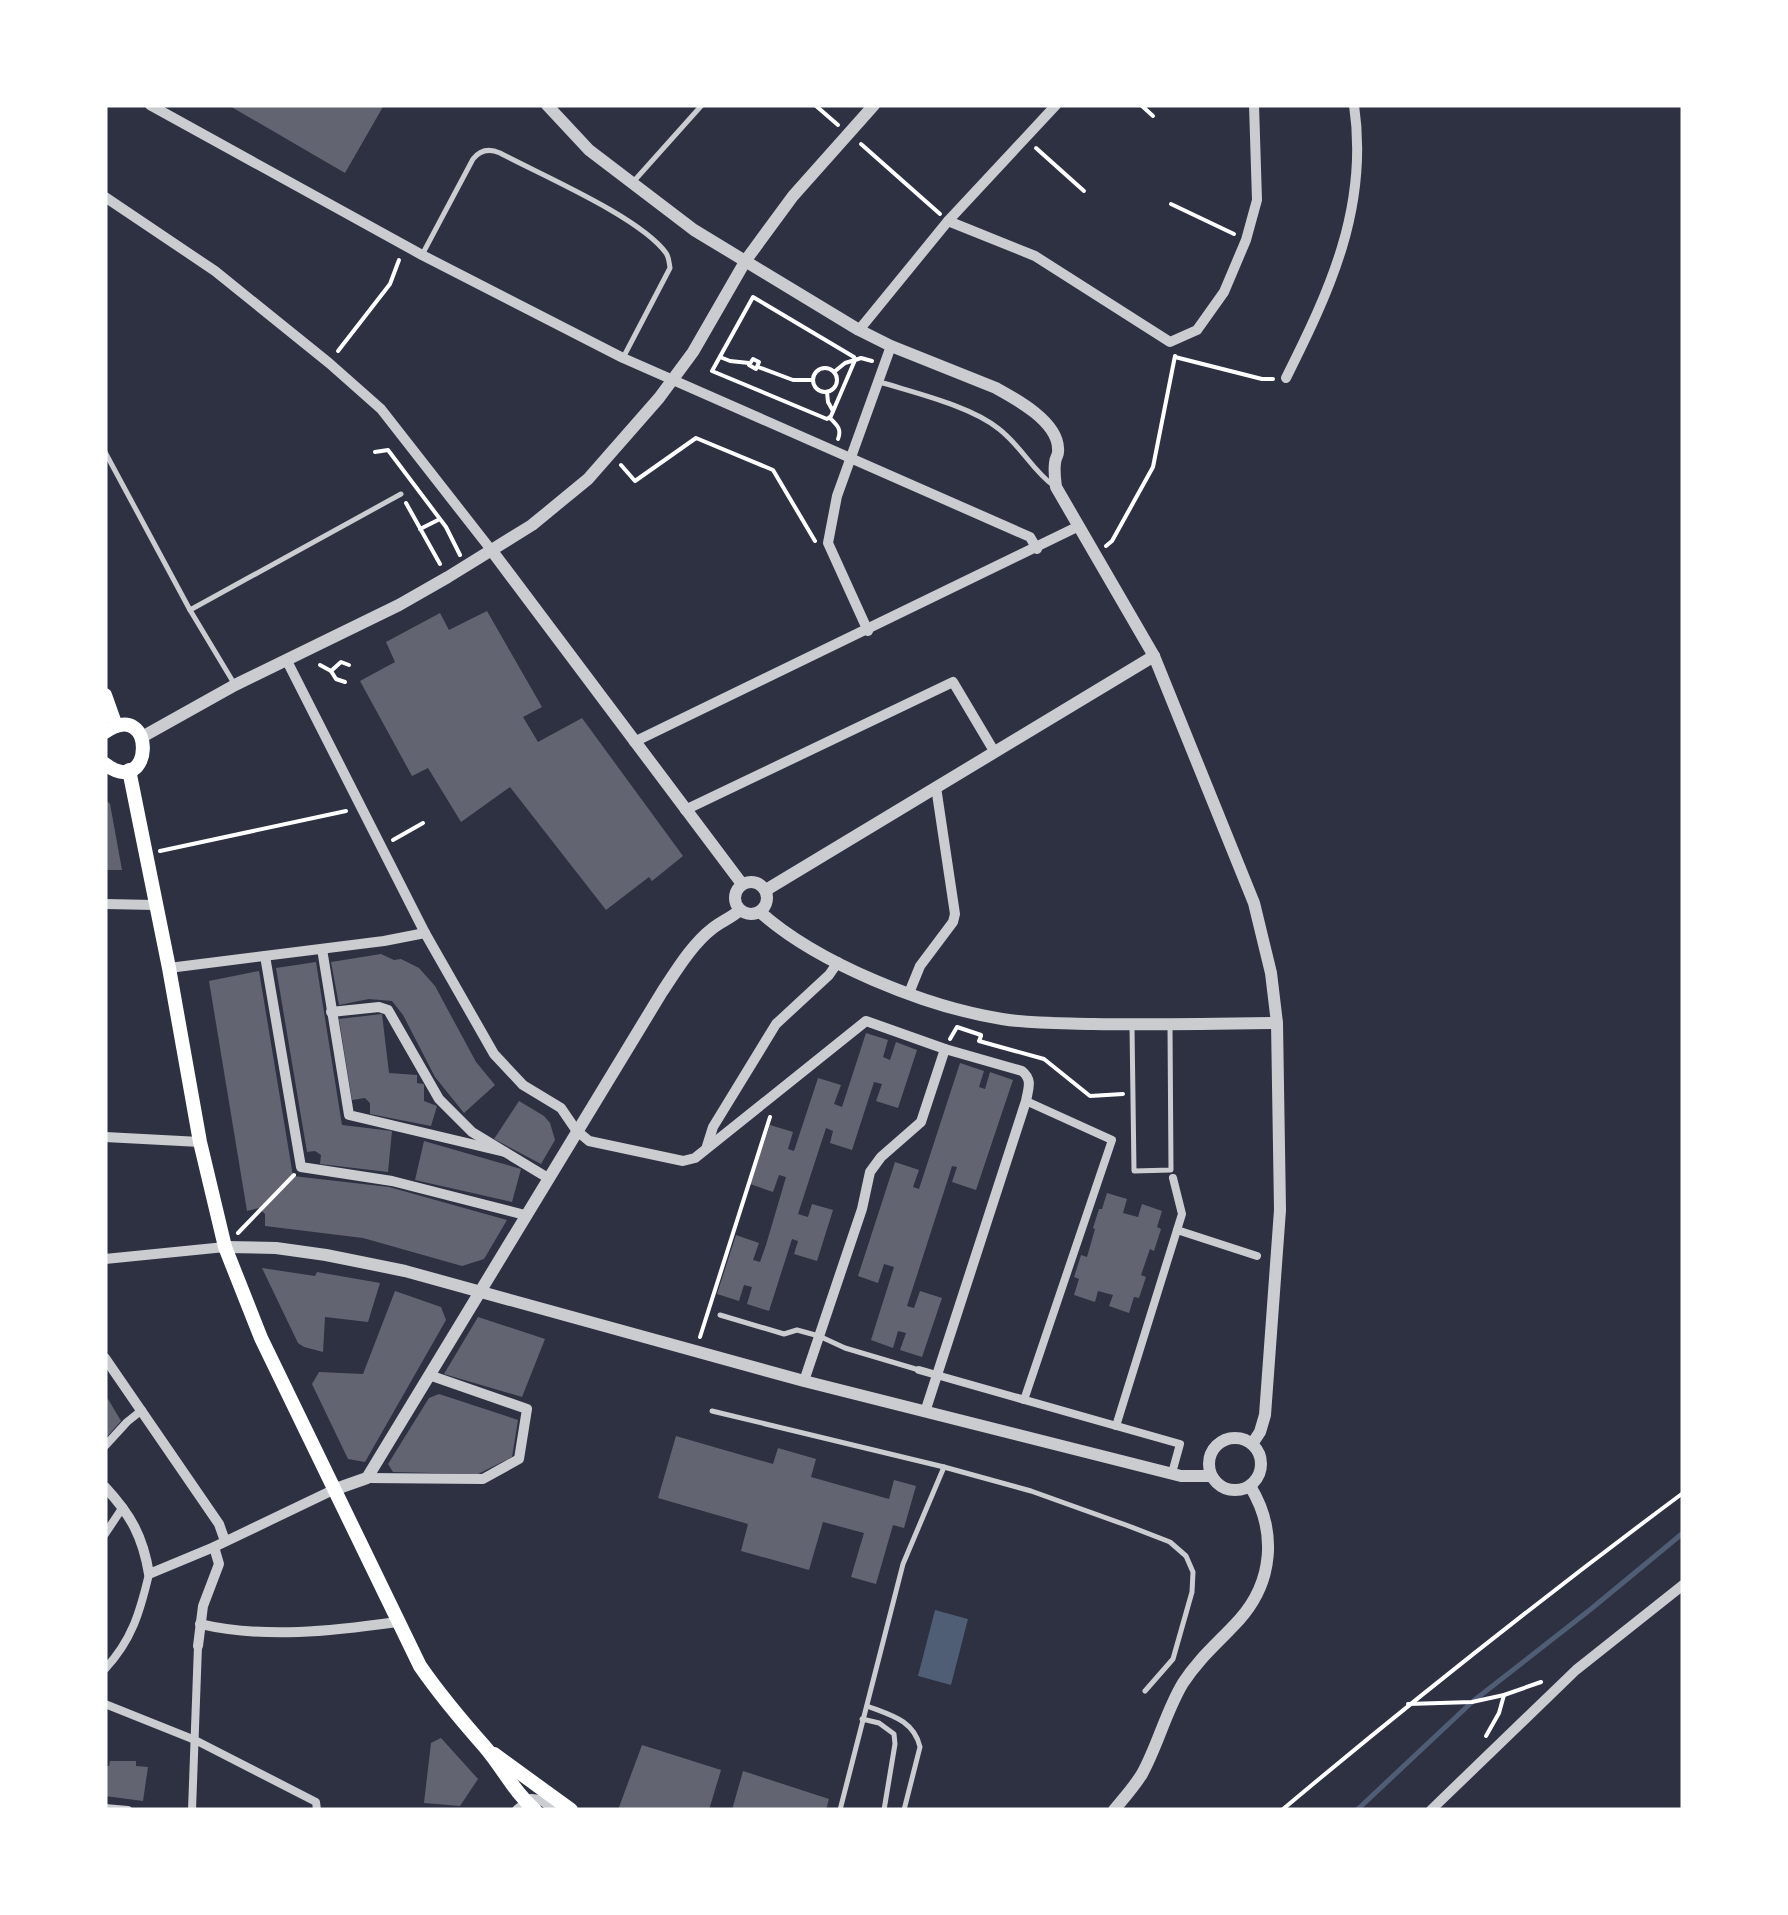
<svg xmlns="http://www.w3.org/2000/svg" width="1788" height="1915" font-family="Quicksand,sans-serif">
<rect width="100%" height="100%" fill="#2d3142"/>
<path fill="#4f5d75" d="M935 1610 968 1619 951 1685 918 1676Z"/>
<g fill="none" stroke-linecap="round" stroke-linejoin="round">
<path stroke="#4f5d75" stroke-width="5" d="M1357 1810 1472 1702 1591 1609 1683 1533"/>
</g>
<g fill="#626471">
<path d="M228 105H384L345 173Z"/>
<path d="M487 611 542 707 523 717 538 742 582 718 683 856 652 881 649 877 606 910 510 787 461 822 428 768 412 776 360 681 395 662 386 642 440 613 449 630Z"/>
<path d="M105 799 110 804 122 870H105Z"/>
<path d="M381 954 394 960 401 959 419 968 435 986 476 1062 495 1085 464 1113 435 1077 403 1015 392 1001 369 999 339 1005 331 962Z"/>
<path d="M316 962 342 1125 392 1131 388 1172 320 1164 321 1155 315 1151 307 1152 276 968Z"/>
<path d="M259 971 293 1176 389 1187 507 1220 484 1259 462 1266 363 1238 265 1226V1214L259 1208 247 1211 209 981Z"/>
<path d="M382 1014 389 1073 417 1075V1083L424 1084V1101L437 1106 431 1126 370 1114V1103L365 1098 352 1100 339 1019Z"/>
<path d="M866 1033 888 1040 883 1057 890 1060 896 1042 917 1050 898 1108 876 1101 882 1084 874 1082 852 1150 830 1143 833 1131 826 1128 798 1214 808 1217 812 1204 833 1210 817 1261 794 1254 798 1241 792 1239 769 1311 747 1304 752 1287 744 1285 739 1301 717 1294 736 1235 759 1243 753 1260 760 1262 766 1245 786 1177 779 1175 773 1192 750 1184 770 1125 793 1132 788 1149 794 1151 818 1078 841 1085 834 1104 842 1107Z"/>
<path d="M960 1063 984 1071 979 1087 985 1089 990 1072 1013 1080 976 1190 952 1182 957 1167 952 1166 948 1179 907 1306 914 1308 920 1291 942 1298 922 1357 900 1350 906 1333 898 1331 893 1348 871 1340 894 1267 884 1264 878 1283 858 1276 895 1162 919 1170 913 1187 919 1189Z"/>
<path d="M519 1101 544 1116 550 1123 555 1140 541 1164 494 1139Z"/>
<path d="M424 1141 521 1169 512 1202 415 1180Z"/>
<path d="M1107 1193 1127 1199 1123 1213 1138 1217 1142 1204 1162 1211 1157 1227 1161 1229 1154 1251 1150 1249 1141 1275 1146 1277 1139 1298 1134 1297 1129 1313 1109 1306 1113 1295 1098 1291 1095 1302 1074 1295 1079 1279 1074 1277 1081 1255 1087 1257 1095 1229 1093 1228 1099 1209H1102Z"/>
<path d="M262 1268 315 1276 317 1272 380 1283 368 1322 325 1317 323 1352 304 1347 298 1343Z"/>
<path d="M395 1291 441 1307 446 1320 365 1462 348 1459 312 1384 319 1372 363 1374Z"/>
<path d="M478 1317 545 1339 522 1397 444 1374Z"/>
<path d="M105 1394 121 1421 105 1439Z"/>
<path d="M439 1394 518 1420 512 1457 478 1474 393 1472 388 1464 429 1398Z"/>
<path d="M676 1436 773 1464 778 1448 816 1459 811 1477 889 1499 894 1480 916 1486 904 1528 893 1525 876 1584 851 1577 864 1533 823 1522 809 1570 741 1551 748 1524 658 1498Z"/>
<path d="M441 1738 478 1779 460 1806 424 1803 431 1743Z"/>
<path d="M642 1745 721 1770 709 1810H618Z"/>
<path d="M110 1761H136V1766L148 1767 143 1801 105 1796V1766H109Z"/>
<path d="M743 1771 829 1799 826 1810H732Z"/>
</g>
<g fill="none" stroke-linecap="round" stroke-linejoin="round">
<g stroke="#fff" stroke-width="4">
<path d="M815 105 838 125"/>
<path d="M1141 105 1153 116"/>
<path d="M861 144 940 214"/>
<path d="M1036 148 1084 191"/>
<path d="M1171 204 1234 234"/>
<path d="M338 351 390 284 399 260"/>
<path d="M720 357 730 361 749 363"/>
<path d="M1175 357 1262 379H1273"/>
<path d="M753 359 759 362 756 369 749 365Z"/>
<path d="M758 367 793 380H813"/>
<circle cx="825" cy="380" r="12"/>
<path d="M834 372 845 363 855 360 854 357 753 297 712 371 827 419 831 416 855 360 861 358 872 361"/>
<path d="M827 392 828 402 833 411"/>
<path d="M830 418C837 425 842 429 838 439"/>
<path d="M375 452 388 450 446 527 460 555"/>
<path d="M621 465 635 481 696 438 773 470 815 541"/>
<path d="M406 503 440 564"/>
<path d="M420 529 438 520"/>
<path d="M1106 546 1112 541 1153 467 1175 356"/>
<path d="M320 665 331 671 336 679 345 682"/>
<path d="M331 671 341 662 349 665"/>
<path d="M393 840 423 823"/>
<path d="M160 851 346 811"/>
<path d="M981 1036 979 1041 1044 1059 1090 1096 1123 1094"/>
<path d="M950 1039 957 1027 981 1035"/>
<path d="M238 1233 294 1175"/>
<path d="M700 1337 770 1117"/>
<path d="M1408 1704 1472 1702 1504 1695 1541 1682"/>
<path d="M1486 1736 1499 1713 1504 1695"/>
<path d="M1282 1810C1413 1700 1546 1595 1683 1493"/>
</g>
<g stroke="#caccd0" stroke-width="5">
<path d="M634 181 702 105"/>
<path d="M422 255 473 159C480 150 489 148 500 153 541 175 640 217 666 253 669 257 669 262 670 268L624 356"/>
<path d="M880 382C915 393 971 406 999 429 1022 447 1032 470 1054 486"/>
<path d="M105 452 190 610 235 685"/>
<path d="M190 610 401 494"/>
<path d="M1132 1027 1134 1171 1171 1170 1170 1027"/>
<path d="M720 1315 784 1334 797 1330 819 1336 845 1348 919 1370"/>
<path d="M712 1411 944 1467"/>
<path d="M867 1706C890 1715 914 1720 920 1747L904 1810"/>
<path d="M862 1719 879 1723 894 1734 895 1744 884 1810"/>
<path d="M840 1810 903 1564 944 1467 1031 1491 1126 1525 1170 1542 1186 1556 1193 1572 1192 1592 1173 1659 1145 1691"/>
</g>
<g stroke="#caccd0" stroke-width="8">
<path d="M1177 1230 1257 1256"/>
<path d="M919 1370 1180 1444 1172 1473"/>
<path d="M1024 1400 1112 1140 1026 1101"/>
<path d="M1116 1426 1182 1214 1173 1178"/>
<path d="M105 1446 127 1422 142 1410"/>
<path d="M105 1534 123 1507"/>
<path d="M105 1669C132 1640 140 1612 149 1574"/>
<path d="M105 1704 195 1740 316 1802 317 1810"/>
<path d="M105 1808 128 1810"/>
<path d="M192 1810 198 1646"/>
</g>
<g stroke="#caccd0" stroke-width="10">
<path d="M150 105 422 255 623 358 1030 537 1037 549"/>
<path d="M105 197 215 271 329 363 381 409 492 551"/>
<path d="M948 221 1035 256 1170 342 1197 330 1224 292 1246 240 1257 200 1254 105"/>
<path d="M859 330 948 221 1056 105"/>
<path d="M1286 378C1330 290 1369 207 1354 105"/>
<path d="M868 631 828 543 837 496 891 346"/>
<path d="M287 661 425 933 494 1054 523 1085 561 1108 576 1130 589 1141 683 1161 695 1158 866 1021 945 1049 1022 1071C1033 1080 1028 1089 1026 1101L925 1412"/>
<path d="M634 742 1079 526"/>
<path d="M685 810 953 682 994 751"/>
<path d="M105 904 155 905"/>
<path d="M322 949 349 1115 505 1152"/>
<path d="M265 956 301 1167 392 1181 525 1215"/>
<path d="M169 968 384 941 425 933"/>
<path d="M909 993 920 966 953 922 955 914 936 787"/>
<path d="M331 1012 379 1007 388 1010 439 1099 472 1132 548 1178"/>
<path d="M105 1137 200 1142"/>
<path d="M707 1146 713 1127 776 1024 829 975 838 962"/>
<path d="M105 1259 225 1247"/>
<path d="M105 1358 219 1524 225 1541"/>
<path d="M804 1381 862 1209 870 1172 881 1157 921 1122 945 1049"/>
<path d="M367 1478 483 1479 519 1459 527 1409 429 1375"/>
<path d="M105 1487C131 1515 143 1537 149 1574L214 1547 333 1490"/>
<path d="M200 1624C264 1639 333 1631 397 1622"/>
<path d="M198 1646 203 1606 219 1564 214 1547"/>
<path d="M517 1810 531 1799 541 1800 557 1810"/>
<path d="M1431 1810 1576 1670 1683 1585"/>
</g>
<g stroke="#caccd0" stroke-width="12">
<path d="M547 105 589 150 694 230 859 330 891 346 996 388C1016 399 1057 421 1058 448 1059 457 1056 454 1055 463 1054 471 1055 480 1056 487L1154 656 1254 903 1271 973 1277 1023 1280 1210 1265 1415 1260 1432 1252 1444"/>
<path d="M492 551 742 884"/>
<path d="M142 737 235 685 399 605 448 577 532 525 588 479 659 398 693 352 746 260 793 196 874 105"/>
<circle cx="751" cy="898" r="16"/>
<path d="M766 890 1154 656"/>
<path d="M760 912C817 963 926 1007 1002 1019 1032 1024 1063 1023 1093 1024 1154 1025 1215 1024 1277 1023"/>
<path d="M225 1247 276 1248 326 1255 405 1271 804 1381 1181 1476H1211"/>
<circle cx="1235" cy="1464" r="26"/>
<path d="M333 1490 367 1478 662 992C676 971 692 944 713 928 722 921 731 918 740 910"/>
<path d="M1114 1810C1124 1798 1134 1787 1142 1774 1158 1745 1166 1711 1183 1683 1199 1658 1220 1641 1239 1620 1274 1581 1277 1530 1250 1486"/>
</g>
<g stroke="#fff" stroke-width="14">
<path d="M105 695 116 726"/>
<path d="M105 732C157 697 154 801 105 764"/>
<path d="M129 770 169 968 200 1142 225 1247 261 1338 420 1666C440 1695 462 1721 485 1747 503 1768 514 1792 535 1810"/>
<path d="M494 1754 571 1810"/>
</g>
</g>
<rect width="1788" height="1915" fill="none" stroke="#ffffff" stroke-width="215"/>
</svg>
